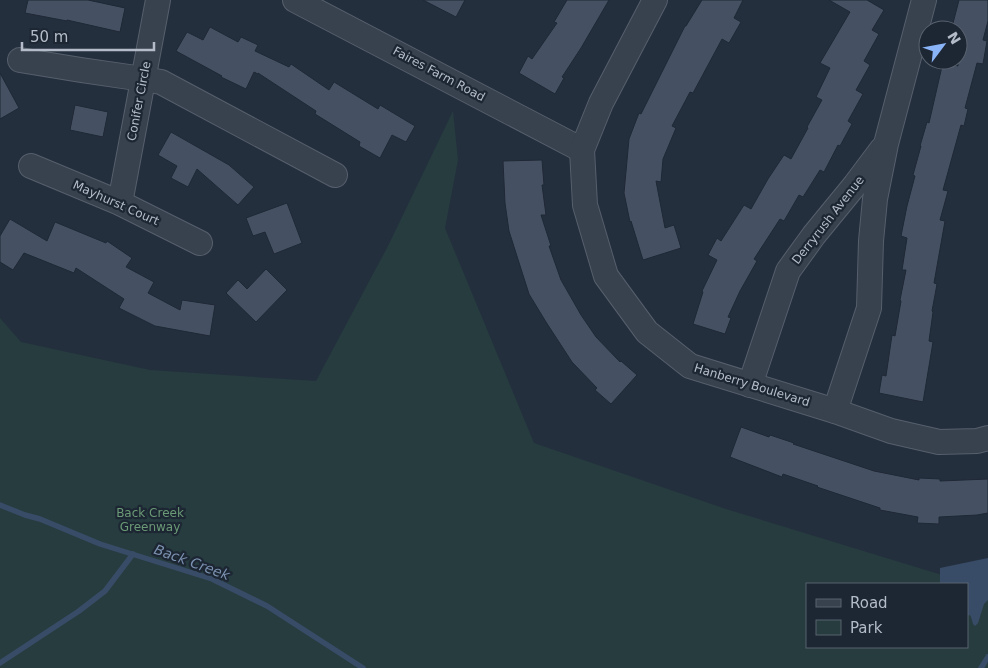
<svg xmlns="http://www.w3.org/2000/svg" width="988" height="668" font-family="'DejaVu Sans',sans-serif">
<rect width="100%" height="100%" fill="#242f3e"/>
<path fill="#263c3f" fill-rule="evenodd" d="M453 111 458 160 445 228 534 443 726 509 942 575 988 567V668H0V318L21 342 150 370 316 381 389 244ZM807 584H967V647H807Z"/>
<path fill="#394c67" d="M988 558V600L984 604 978 623 975 626 973 624 971 617 970 615 967 616V584H940V568Z"/>
<g fill="none" stroke-linecap="round" stroke-linejoin="round">
<g stroke="#394c67" stroke-width="5.5">
<path d="M0 505 25 515 40 519 100 544 212 579 267 606 363 668"/>
<path d="M0 663 79 611 105 591 133 554"/>
<path d="M981 668 988 657"/>
</g>
</g>
<g fill="#455162" stroke="#1f2835">
<path d="M28 0H88L125 8 120 32 67 20V21L25 13Z"/>
<path d="M423 0H465L456 17Z"/>
<path d="M567 0H609L581 48 562 77 564 78 555 94 519 73 528 56 532 59 557 23 554 22Z"/>
<path d="M702 0H743L734 18 741 22 729 43 722 39 693 93 690 92 672 126 676 128 663 159 661 182 656 181 665 228 674 225 681 248 643 260 631 221 630 222 624 193 629 139 639 113 641 114 685 26H686Z"/>
<path d="M829 0H867L884 10 872 30 879 34 864 61 870 65 856 90 863 94 848 121 852 124 840 146 838 145 824 172 820 170 803 197 799 195 784 221 780 219 754 259 757 261 740 291 728 317 731 318 725 334 693 324 703 292 702 291 717 260 708 255 717 238 721 241 744 205 751 209 768 179 784 155 791 159 808 128 807 127 822 100 816 97 830 68 820 63 850 12Z"/>
<path d="M959 0H988V21L983 40 987 41 983 64 977 63 965 108 968 109 964 126 961 125 943 190 948 191 940 220 945 221 934 283 937 284 932 311 933 312 929 341 933 342 923 402 879 393 882 375 886 376 892 335 895 336 901 301 900 300 906 270H902L907 238 901 236 907 206 915 176 913 175 921 146H920L927 122 929 123 943 62 958 66V29L952 27Z"/>
<path d="M210 27 238 42 241 37 258 45 255 51 289 67 291 64 329 90 334 82 378 109 380 105 415 126 406 142 392 135 380 158 359 146 360 142 315 114 316 111 258 73V74L254 72 246 89 221 77 222 76 176 51 187 32 203 40Z"/>
<path d="M0 73 19 108 0 119Z"/>
<path d="M75 105 108 112 103 137 70 130Z"/>
<path d="M171 132 229 165 254 187 238 205 197 169 188 187 171 178 177 166 158 155Z"/>
<path d="M542 160 544 185H542L546 215H541L551 246H549L561 280 581 315 596 337 620 362 621 361 637 375 611 404 595 390 597 388 572 362 546 322 529 294 509 231 505 203 503 161Z"/>
<path d="M287 203 302 243 274 254 265 232 253 236 246 218Z"/>
<path d="M10 219 47 241 55 222 106 243 107 241 132 258 126 267 154 282 148 293 180 310 182 300 215 305 210 336 155 326 119 308 124 299 76 268 74 273 24 253 13 270 0 262V236Z"/>
<path d="M266 269 287 290 256 322 226 293 238 280 247 289Z"/>
<path d="M741 427 769 437 770 435 794 443 793 444 874 471 919 480V478L940 479V481L988 479V513L977 515 939 517V524L917 523 918 517 880 510V508L817 487 818 486 783 474 782 477 730 457Z"/>
</g>
<g fill="none" stroke-linecap="round" stroke-linejoin="round">
<defs>
<g id="minor">
<path d="M295 0 582 150"/>
<path d="M655 0 601 103 582 150 585 205 606 276 647 332 690 366 835 411 891 431 939 442 977 441 988 438"/>
<path d="M20 60 81 70 143 79 161 82 335 175"/>
<path d="M31 166 120 203 200 243"/>
<path d="M120 203 158 0"/>
<path d="M750 385 788 271 814 235 855 185 882 149"/>
<path d="M835 411 869 308 871 241 875 199 886 144 924 0"/>
</g>
</defs>
<use href="#minor" stroke="#565f6c" stroke-width="26"/>
<use href="#minor" stroke="#38414e" stroke-width="24"/>
</g>
<g text-anchor="middle" dominant-baseline="central" stroke-width="4.5" stroke-linejoin="round" paint-order="stroke">
<g font-size="12" fill="#b4bcc9" stroke="#1d2633">
<text transform="translate(439 74) rotate(28)">Faires Farm Road</text>
<text transform="translate(139 101) rotate(-79)">Conifer Circle</text>
<text transform="translate(116 203) rotate(24)">Mayhurst Court</text>
<text transform="translate(828 220) rotate(-52)">Derryrush Avenue</text>
<text transform="translate(752 385) rotate(17)">Hanberry Boulevard</text>
</g>
<g font-size="12" fill="#6b9a76" stroke="#1d2633">
<text x="150" y="513">Back Creek<tspan x="150" dy="14">Greenway</tspan></text>
</g>
<g font-size="14" font-style="italic" fill="#7c92b1" stroke="#1d2633">
<text transform="translate(192 562) rotate(20)">Back Creek</text>
</g>
</g>
<rect x="806" y="583" width="162" height="65" fill="#1d2633" stroke="#59626f"/>
<rect x="816" y="599" width="25" height="8" fill="#38414e" stroke="#59626f"/>
<text x="850" y="608" font-size="15" fill="#b4bcc9">Road</text>
<rect x="816" y="620" width="25" height="15" fill="#263c3f" stroke="#59626f"/>
<text x="850" y="633" font-size="15" fill="#b4bcc9">Park</text>
<g transform="translate(943 45) rotate(58)"><circle r="24" fill="#1d2633" stroke="#59626f"/>
<path d="M0-4L9 19L0 12L-9 19Z" fill="#8ab4f8"/>
<text y="-8" font-size="14" font-weight="bold" text-anchor="middle" fill="#b4bcc9">N</text>
</g>
<path d="M22 42v8h132v-8" fill="none" stroke="#b4bcc9" stroke-width="2.5"/>
<text x="30" y="42" font-size="15" fill="#b4bcc9" stroke="#1d2633" stroke-width="4" paint-order="stroke">50 m</text>
</svg>
